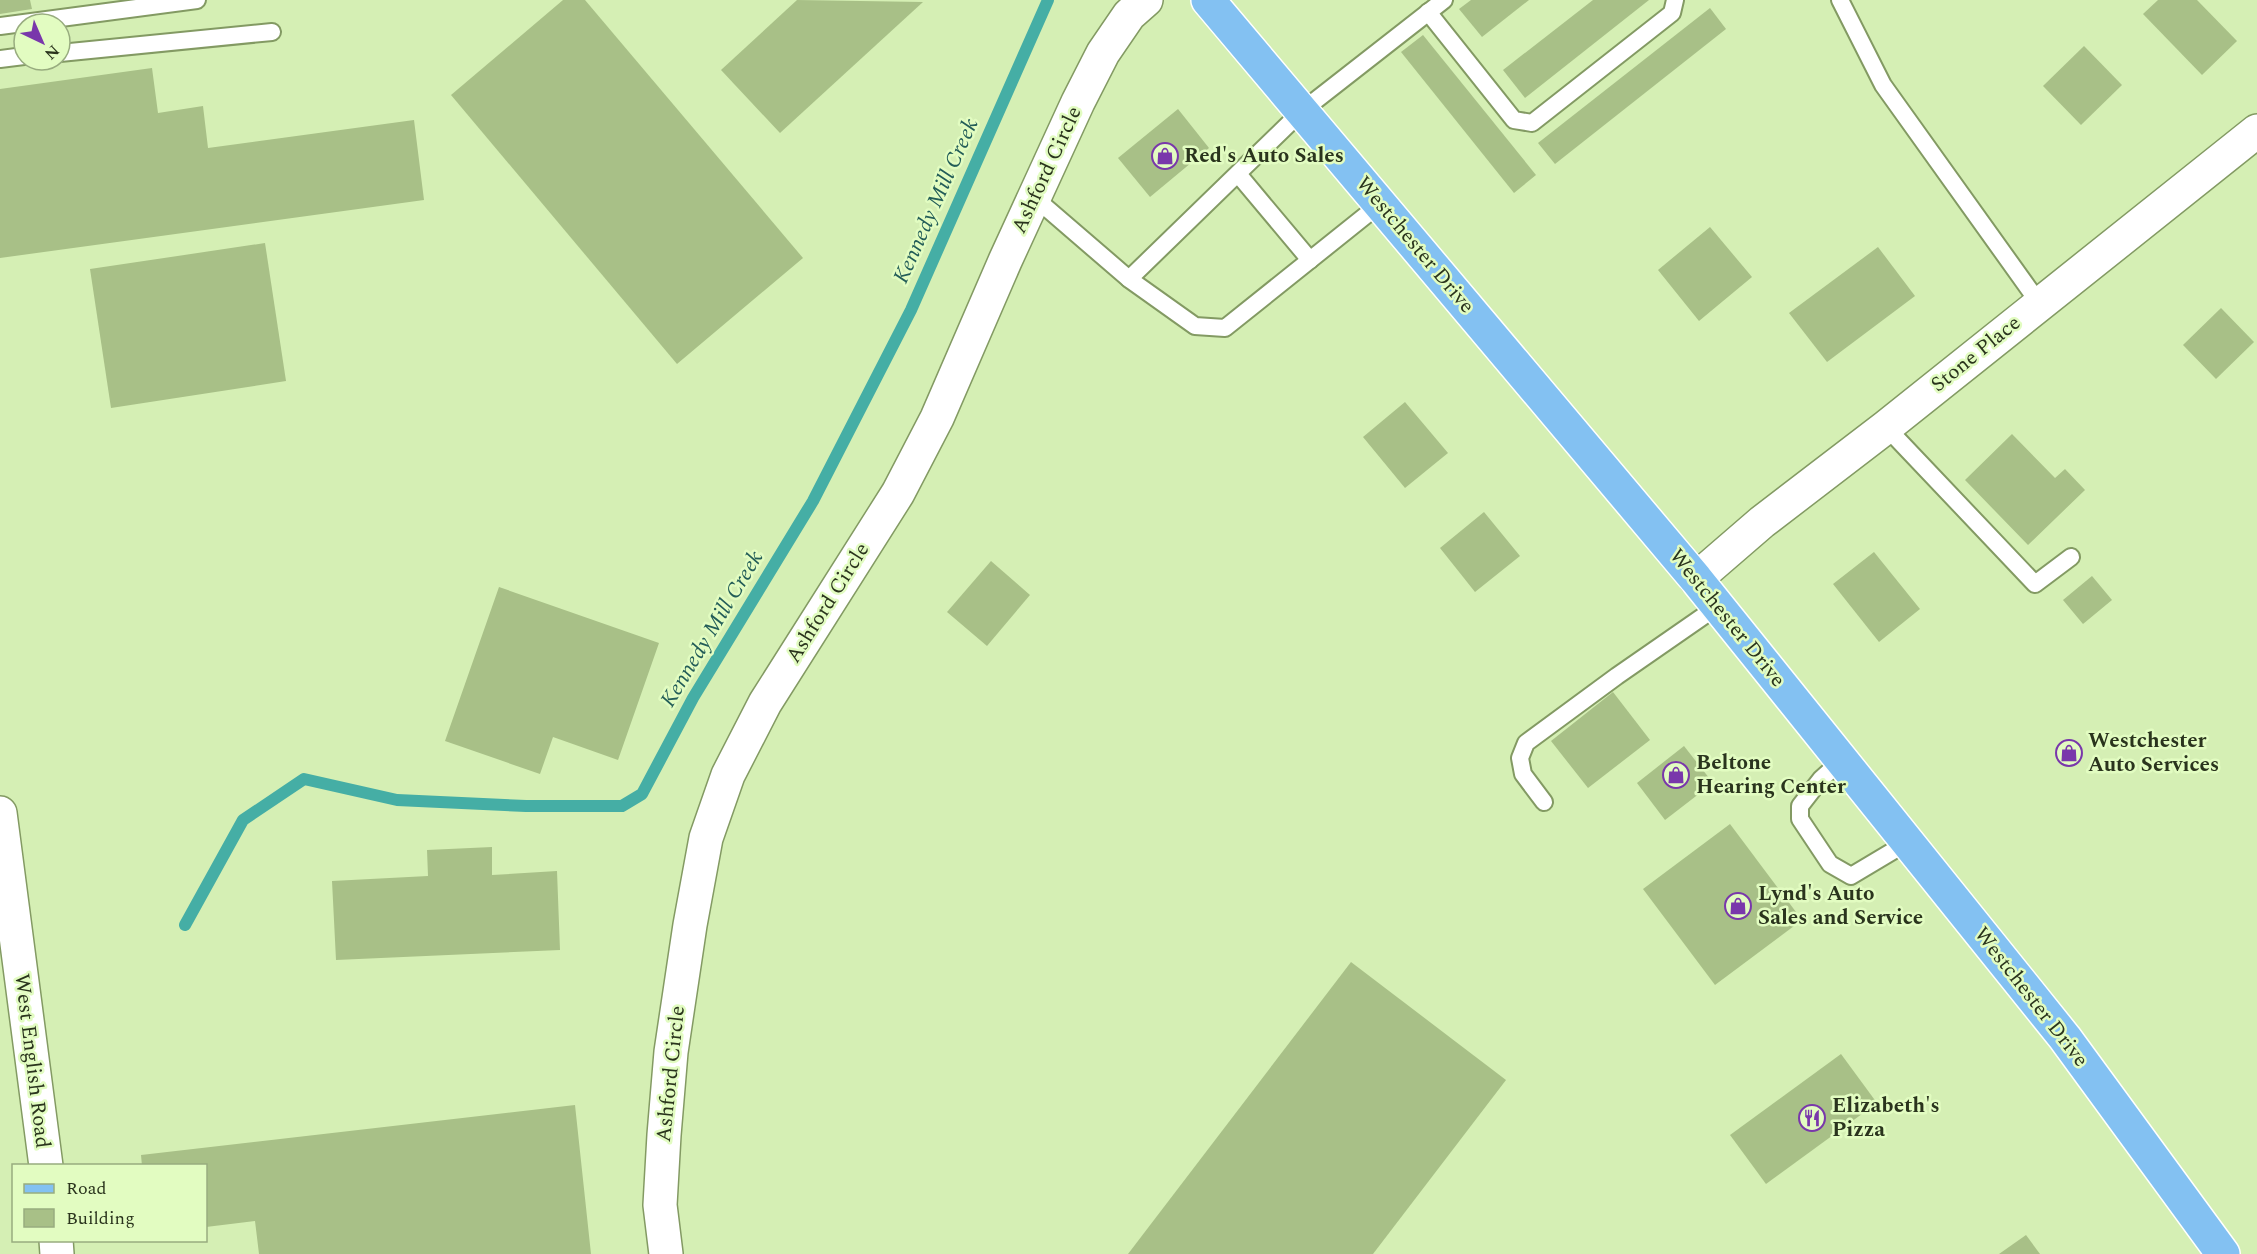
<svg xmlns="http://www.w3.org/2000/svg" width="2257" height="1254" font-family="Spectral,serif">
<rect width="100%" height="100%" fill="#d5efb4"/>
<g fill="none" stroke-linecap="round" stroke-linejoin="round">
<path stroke="#45aea5" stroke-width="12" d="M185 925 243 820 304 779 397 800 526 806H622L642 794 693 698 813 501 911 310 1048 0"/>
</g>
<g fill="#a8c087">
<path d="M0 0H30L32 9 0 14Z"/>
<path d="M563 0H585L803 258 677 364 451 95Z"/>
<path d="M797 0 923 2 780 133 721 70Z"/>
<path d="M1471 0H1529L1482 37 1459 9Z"/>
<path d="M1593 0H1649L1525 98 1503 70Z"/>
<path d="M2158 0H2197L2237 41 2202 75 2143 14Z"/>
<path d="M1710 8 1726 29 1555 164 1538 143Z"/>
<path d="M1423 35 1536 175 1514 193 1401 52Z"/>
<path d="M2084 46 2122 85 2081 125 2043 86Z"/>
<path d="M152 68 158 113 203 106 208 148 414 120 424 200 0 258V89Z"/>
<path d="M1178 109 1209 148 1150 197 1118 158Z"/>
<path d="M1710 227 1752 277 1699 321 1658 270Z"/>
<path d="M265 243 286 381 111 408 90 269Z"/>
<path d="M1878 247 1915 296 1827 362 1789 313Z"/>
<path d="M2221 308 2254 342 2216 379 2183 345Z"/>
<path d="M1405 402 1448 453 1405 488 1363 437Z"/>
<path d="M2012 434 2055 478 2065 469 2085 490 2028 545 1965 480Z"/>
<path d="M1484 512 1520 556 1475 592 1440 548Z"/>
<path d="M1874 552 1920 609 1879 642 1833 584Z"/>
<path d="M991 561 1030 595 987 646 947 612Z"/>
<path d="M2092 576 2112 600 2083 624 2063 600Z"/>
<path d="M499 587 659 643 618 760 553 737 540 774 445 741Z"/>
<path d="M1613 692 1650 740 1588 788 1551 741Z"/>
<path d="M1684 746 1713 783 1665 820 1637 783Z"/>
<path d="M1730 824 1802 920 1715 985 1643 889Z"/>
<path d="M492 847V875L557 871 560 950 336 960 332 881 428 876 427 850Z"/>
<path d="M1351 962 1506 1080 1373 1254H1128Z"/>
<path d="M1841 1054 1877 1103 1766 1184 1730 1135Z"/>
<path d="M575 1105 591 1254H259L255 1221 206 1227V1166H142L141 1155Z"/>
<path d="M2026 1235 2040 1254H1999Z"/>
</g>
<g fill="none" stroke-linecap="round" stroke-linejoin="round">
<defs>
<g id="service">
<path d="M1840 0 1883 85 2039 303"/>
<path d="M1428 12 1514 120 1532 123 1672 13 1675 0"/>
<path d="M0 26 197 0"/>
<path d="M60 53 272 32"/>
<path d="M0 59 24 56"/>
<path d="M1238 174 1310 260"/>
<path d="M1035 198 1129 279 1195 326 1225 328 1380 204"/>
<path d="M1129 279 1302 111 1444 0"/>
<path d="M1886 427 2035 584 2071 557"/>
<path d="M1842 760 1821 779 1800 806V819L1830 864 1851 876 1908 842"/>
<path d="M1544 802 1523 774 1520 758 1526 743 1617 676 1718 606"/>
</g>
<g id="minor">
<path d="M1696 579 1762 522 1886 427 2257 131"/>
<path d="M666 1254 660 1205 664 1135 671 1052 690 925 706 838 728 775 765 703 898 493 937 418 1005 261 1078 102 1103 53 1129 15 1146 0"/>
</g>
<g id="secondary">
<path d="M0 813 46 1166"/>
<path d="M56 1240 57 1254"/>
</g>
<path id="primary" d="M1208 0 1696 579 2065 1038 2223 1254"/>
</defs>
<use href="#service" stroke="#839a63" stroke-width="20"/>
<use href="#minor" stroke="#839a63" stroke-width="36"/>
<use href="#secondary" stroke="#839a63" stroke-width="36"/>
<use href="#primary" stroke="#fff" stroke-width="36"/>
<use href="#service" stroke="#fff" stroke-width="16"/>
<use href="#minor" stroke="#fff" stroke-width="33"/>
<use href="#secondary" stroke="#fff" stroke-width="33"/>
<use href="#primary" stroke="#83c1f2" stroke-width="33"/>
</g>
<defs>
<symbol id="shop-ring" viewBox="-11 -11 22 22"><circle r="9.5" fill="#e2fcc1" stroke="#7937ab" stroke-width="1.5"/><path d="M-5-2.5h2.3a2.7 3.5 0 0 1 5.4 0H5L5.5 6h-11ZM-1.5-2.5h3a1.5 2.3 0 0 0-3 0Z" fill="#7937ab"/></symbol>
<symbol id="restaurant-ring" viewBox="-11 -11 22 22"><circle r="9.5" fill="#e2fcc1" stroke="#7937ab" stroke-width="1.5"/><path d="M-5-6h1v4h1v-4h1v4h1v-4h1v5L-1.5 .5V6h-2V.5L-5-1ZM5-6V6H3V1.5H1.5Q1.5-4 5-6Z" fill="#7937ab"/></symbol>
</defs>
<g fill-rule="evenodd">
<use href="#shop-ring" x="1150" y="141" width="30" height="30"/>
<use href="#shop-ring" x="2054" y="738" width="30" height="30"/>
<use href="#shop-ring" x="1661" y="760" width="30" height="30"/>
<use href="#shop-ring" x="1723" y="891" width="30" height="30"/>
<use href="#restaurant-ring" x="1797" y="1103" width="30" height="30"/>
</g>
<g text-anchor="middle" dominant-baseline="central" stroke-width="5" stroke-linejoin="round" paint-order="stroke">
<g font-size="21" font-weight="bold" fill="#2a341d" stroke="#e2fcc1" text-anchor="start">
<text x="1184" y="156">Red's Auto Sales</text>
<text x="2088" y="741">Westchester<tspan x="2088" dy="24">Auto Services</tspan></text>
<text x="1696" y="763">Beltone<tspan x="1696" dy="24">Hearing Center</tspan></text>
<text x="1758" y="894">Lynd's Auto<tspan x="1758" dy="24">Sales and Service</tspan></text>
<text x="1832" y="1106">Elizabeth's<tspan x="1832" dy="24">Pizza</tspan></text>
</g>
<g font-size="21" fill="#2a341d" stroke="#e2fcc1">
<text transform="translate(1047 170) rotate(-65)">Ashford Circle</text>
<text transform="translate(1415 245) rotate(50)">Westchester Drive</text>
<text transform="translate(1976 354) rotate(-39)">Stone Place</text>
<text transform="translate(828 603) rotate(-58)">Ashford Circle</text>
<text transform="translate(1727 618) rotate(51)">Westchester Drive</text>
<text transform="translate(2031 997) rotate(52)">Westchester Drive</text>
<text transform="translate(32 1061) rotate(83)">West English Road</text>
<text transform="translate(671 1074) rotate(-84)">Ashford Circle</text>
</g>
<g font-size="22" font-style="italic" fill="#235d58" stroke="#e2fcc1">
<text transform="translate(936 201) rotate(-66)">Kennedy Mill Creek</text>
<text transform="translate(712 629) rotate(-59)">Kennedy Mill Creek</text>
</g>
</g>
<rect x="12" y="1164" width="195" height="78" fill="#e2fcc1" stroke="#98ac7f" stroke-width="1.5"/>
<rect x="24" y="1184" width="30" height="9" fill="#83c1f2" stroke="#98ac7f" stroke-width="1.5"/>
<text x="66" y="1194" font-size="18" fill="#2a341d">Road</text>
<rect x="24" y="1209" width="30" height="18" fill="#a8c087" stroke="#98ac7f" stroke-width="1.5"/>
<text x="66" y="1224" font-size="18" fill="#2a341d">Building</text>
<g transform="translate(42 42) rotate(136)"><circle r="28" fill="#e2fcc1" stroke="#98ac7f" stroke-width="1.5"/>
<path d="M0-4.5L10 22L0 15L-10 22Z" fill="#7937ab"/>
<text y="-9" font-size="16" font-weight="bold" text-anchor="middle" fill="#2a341d">N</text>
</g>
</svg>
